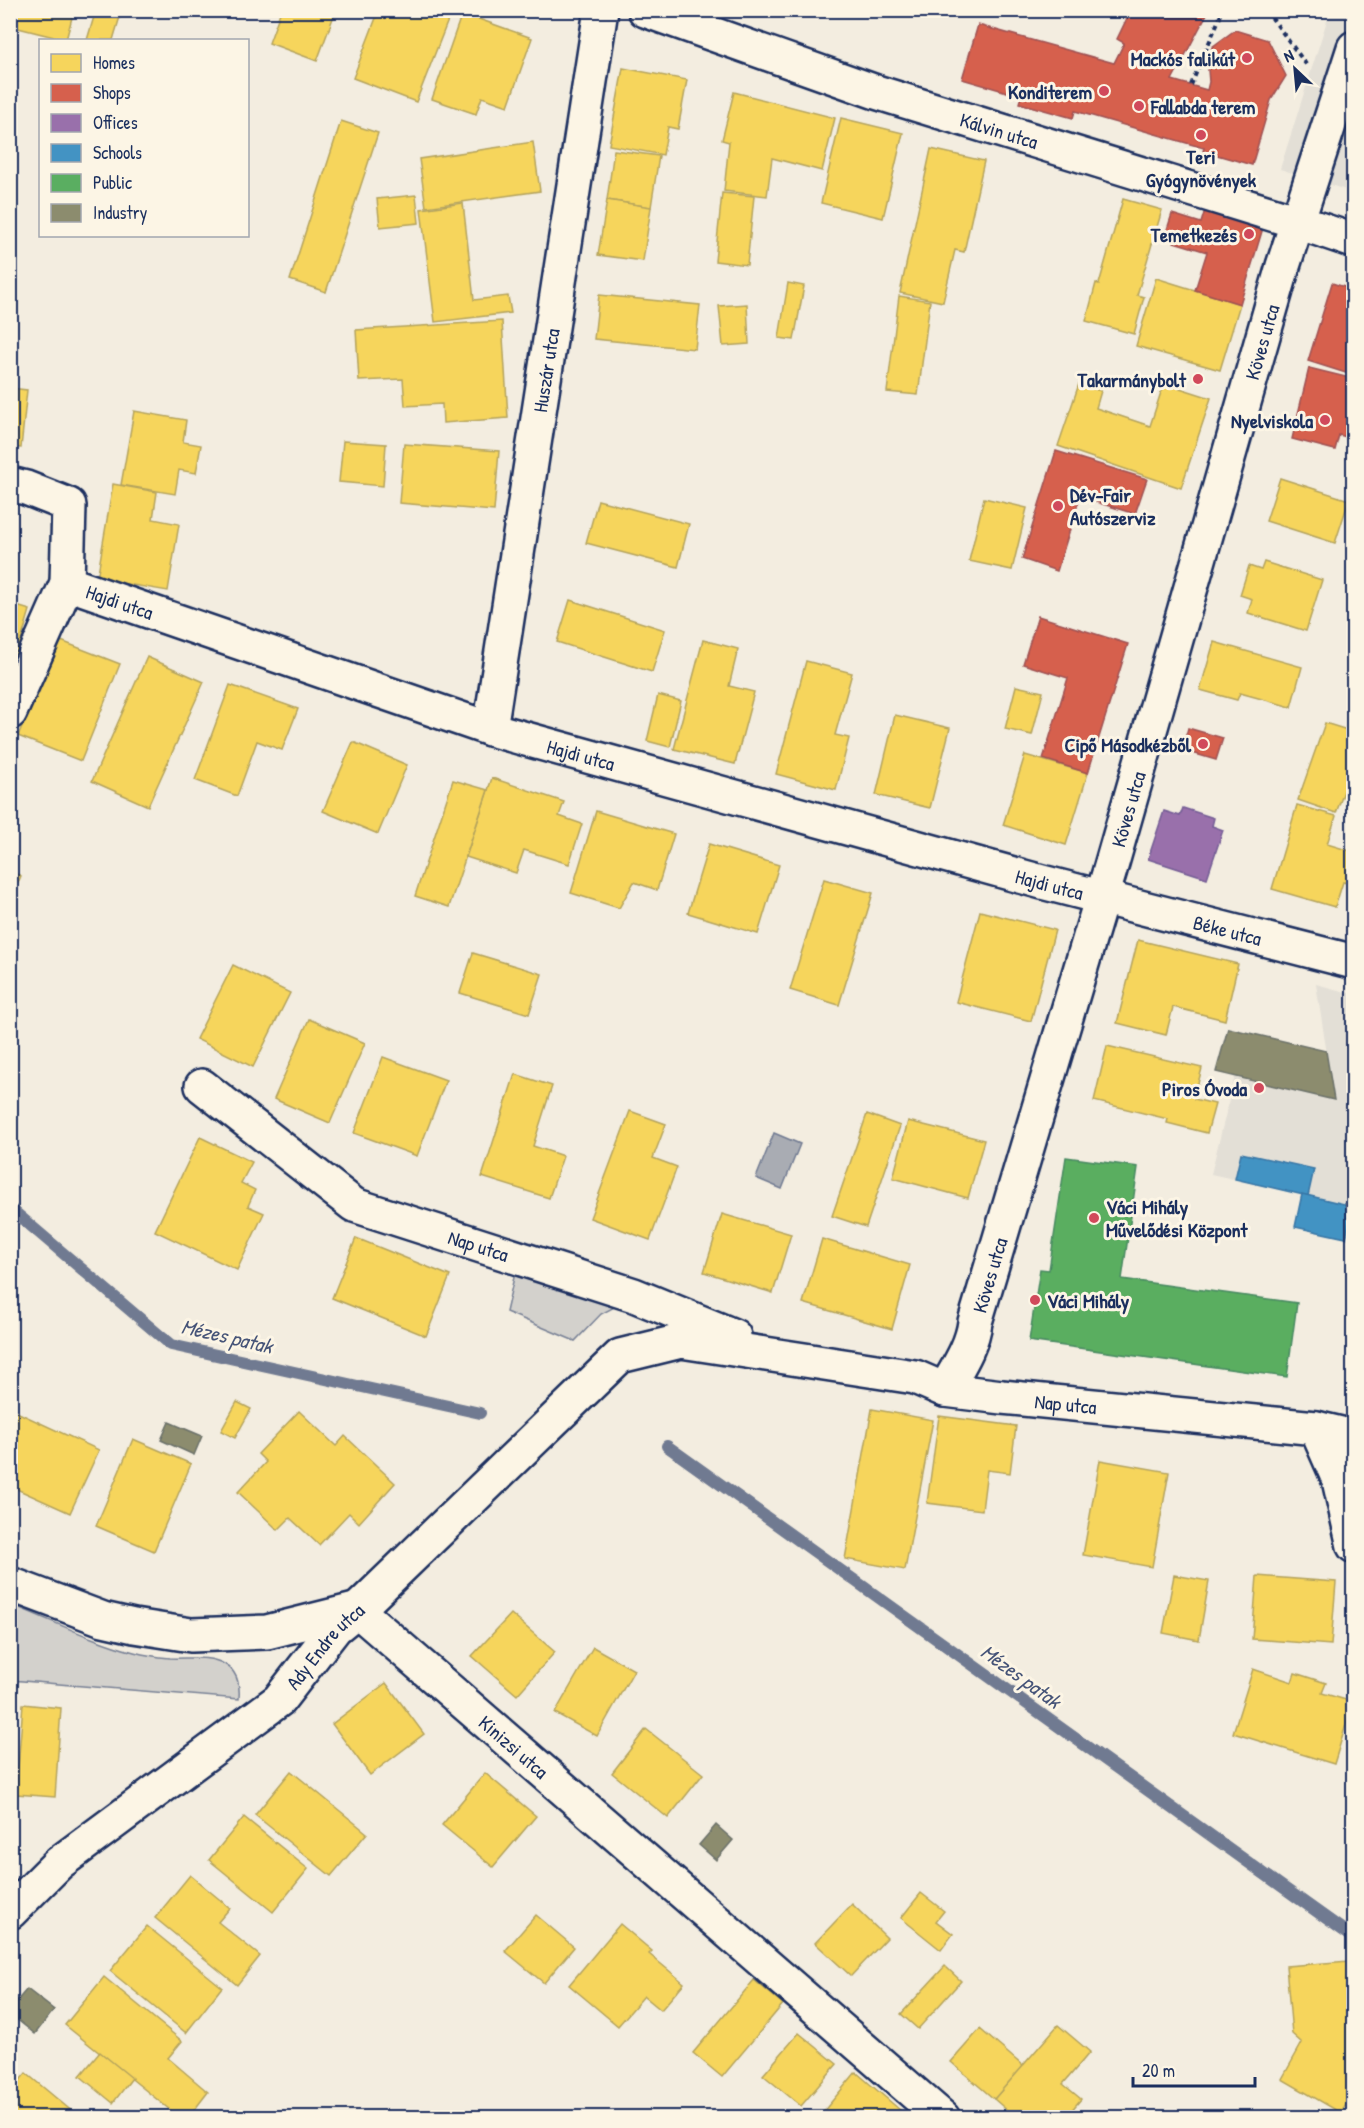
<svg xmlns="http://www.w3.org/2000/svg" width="1364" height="2128" font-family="'Patrick Hand',sans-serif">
<rect width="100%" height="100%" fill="#f3ede0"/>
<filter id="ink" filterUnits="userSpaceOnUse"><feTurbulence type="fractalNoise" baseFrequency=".0167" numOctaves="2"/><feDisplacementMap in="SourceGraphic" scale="12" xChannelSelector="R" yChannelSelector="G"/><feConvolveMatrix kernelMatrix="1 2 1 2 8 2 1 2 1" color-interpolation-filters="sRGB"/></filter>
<g filter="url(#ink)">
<g fill="#e3dfd6">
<path d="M1330 11H1353L1354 162 1346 190 1280 169Z"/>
<path d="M1316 984 1353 994V1206L1211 1174 1235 1076 1334 1099Z"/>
</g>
<g fill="#d3d1cc" stroke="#778095" stroke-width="1.5">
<path d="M515 1273 622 1303 601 1314 575 1341 506 1312Z"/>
<path d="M10 1604C51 1620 92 1641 134 1652 145 1655 159 1657 170 1658 187 1659 209 1655 224 1664 238 1671 240 1686 239 1699L11 1680Z"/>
</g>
<path fill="#a9acb3" stroke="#707a91" stroke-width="1.5" d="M774 1133 800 1144 782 1189 756 1178Z"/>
<g fill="#f6d55c" stroke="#b4a35d" stroke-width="1.5">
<path d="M14 10H74L66 40 10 26Z"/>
<path d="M96 10H122L113 40H87Z"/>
<path d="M281 10H336L317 61 269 43Z"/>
<path d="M379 10H452L416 102 353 78Z"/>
<path d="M462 13 532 38 508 106 482 97 476 114 432 99Z"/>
<path d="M623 68 687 80 678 129 668 127 663 155 609 145Z"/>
<path d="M734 92 835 118 822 171 772 158 767 196 724 191 729 142 722 140Z"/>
<path d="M841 118 903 133 883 218 821 203Z"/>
<path d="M341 121 378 133 326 292 290 280Z"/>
<path d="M533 142 540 191 426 207 419 159Z"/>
<path d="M931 149 984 161 964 252 955 250 943 302 900 293Z"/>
<path d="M614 150 659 156 651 207 607 200Z"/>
<path d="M722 193 754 196 747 265 715 261Z"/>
<path d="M416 195 419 223 380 227 377 199Z"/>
<path d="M1123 199 1162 210 1137 295 1144 297 1134 334 1086 321 1096 283 1099 284Z"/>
<path d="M607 200 651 207 643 261 598 255Z"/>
<path d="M463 203 474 300 508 296 511 313 435 322 421 209Z"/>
<path d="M1156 278 1240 304 1220 370 1136 346Z"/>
<path d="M788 283 804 286 794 340 779 338Z"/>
<path d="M599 295 700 305 695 349 594 339Z"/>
<path d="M899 296 930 301 918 395 887 392Z"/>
<path d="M747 304 749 344 723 346 719 306Z"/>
<path d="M502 321 508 418 443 423 442 404 405 406 403 379 359 381 356 330Z"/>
<path d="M1164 383 1211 398 1181 488 1058 446 1079 384 1101 391 1096 408 1150 426Z"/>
<path d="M10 388 27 390 21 448 10 447Z"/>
<path d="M134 411 186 420 183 442 201 445 196 473 179 470 175 494 121 485Z"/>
<path d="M343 441 386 444 383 486 339 482Z"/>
<path d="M404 444 499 451 494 511 399 503Z"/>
<path d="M1280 478 1349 500 1335 543 1266 521Z"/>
<path d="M113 484 157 492 153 519 179 524 168 591 97 579Z"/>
<path d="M984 498 1027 508 1012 570 969 561Z"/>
<path d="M598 500 689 524 678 567 586 543Z"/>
<path d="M1353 543H1354V569L1348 568Z"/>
<path d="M1264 562 1322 580 1306 631 1248 613 1252 599 1240 595 1249 566 1261 570Z"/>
<path d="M570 600 665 630 652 672 557 642Z"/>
<path d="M10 604 30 610 10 678Z"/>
<path d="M56 639 120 664 81 761 18 736Z"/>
<path d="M703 640 738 649 729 686 754 692 735 764 674 749Z"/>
<path d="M1214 642 1302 667 1291 707 1240 693 1237 700 1200 690Z"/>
<path d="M147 657 204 682 148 806 92 781Z"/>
<path d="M806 661 852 673 835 735 849 738 836 790 776 774Z"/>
<path d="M230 685 298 709 282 750 257 741 237 796 195 780Z"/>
<path d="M1016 686 1043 692 1032 735 1005 729Z"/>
<path d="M658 695 681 701 670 747 647 741Z"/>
<path d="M895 715 950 728 930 808 876 795Z"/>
<path d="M1325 723 1354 732V764L1336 813 1298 800Z"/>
<path d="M353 742 407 765 378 834 323 811Z"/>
<path d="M1025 755 1088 773 1066 845 1003 825Z"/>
<path d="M492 778 564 802 559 816 582 824 569 864 524 850 516 873 466 857Z"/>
<path d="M453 780 488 790 449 907 415 896Z"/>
<path d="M1297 805 1336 816 1327 844 1354 852V885L1343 882 1335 907 1272 889Z"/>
<path d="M596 811 674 834 657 890 634 882 619 908 571 893Z"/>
<path d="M709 844 779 865 758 934 688 913Z"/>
<path d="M10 871 21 876 10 901Z"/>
<path d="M824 879 873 893 839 1005 790 990Z"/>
<path d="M980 911 1055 930 1031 1021 956 1002Z"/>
<path d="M1138 940 1238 964 1225 1020 1173 1007 1166 1035 1117 1023Z"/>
<path d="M473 953 542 974 529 1014 460 993Z"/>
<path d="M233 965 290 993 253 1067 196 1039Z"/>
<path d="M309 1019 365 1043 330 1123 274 1099Z"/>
<path d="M1107 1046 1202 1068 1194 1099 1215 1104 1207 1133 1167 1123 1168 1119 1094 1101Z"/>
<path d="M383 1057 446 1080 417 1156 354 1133Z"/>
<path d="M515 1074 552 1086 533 1146 563 1156 549 1198 482 1177Z"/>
<path d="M630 1111 666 1124 653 1158 677 1167 650 1240 590 1218Z"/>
<path d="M867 1114 900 1126 866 1227 832 1216Z"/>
<path d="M908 1121 984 1140 968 1198 893 1178Z"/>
<path d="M200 1137 252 1162 241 1183 255 1190 248 1206 264 1213 237 1270 155 1231Z"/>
<path d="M722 1214 791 1234 773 1293 704 1272Z"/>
<path d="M356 1238 450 1276 426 1336 332 1298Z"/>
<path d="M822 1239 910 1265 892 1329 803 1303Z"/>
<path d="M237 1402 251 1409 235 1438 221 1431Z"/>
<path d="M10 1409 99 1450 70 1513 10 1486Z"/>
<path d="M872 1409 933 1420 905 1570 845 1559Z"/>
<path d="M299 1411 336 1446 345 1436 395 1483 359 1523 349 1513 319 1545 290 1518 278 1530 238 1492 266 1462 258 1454Z"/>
<path d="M939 1416 1016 1426 1010 1473 987 1470 982 1510 927 1503Z"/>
<path d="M133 1439 191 1464 154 1551 96 1526Z"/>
<path d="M1100 1460 1169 1472 1152 1567 1083 1555Z"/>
<path d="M1174 1575 1209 1581 1199 1640 1163 1633Z"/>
<path d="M1257 1576 1336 1582 1331 1645 1252 1639Z"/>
<path d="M511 1614 555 1652 517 1695 472 1656Z"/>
<path d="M593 1647 634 1670 597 1736 555 1713Z"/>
<path d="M1253 1669 1292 1682 1295 1673 1326 1683 1322 1693 1353 1702 1334 1764 1233 1733Z"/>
<path d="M386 1683 424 1734 370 1775 332 1724Z"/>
<path d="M23 1704 61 1708 55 1797 16 1794Z"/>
<path d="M646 1729 703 1774 668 1818 612 1773Z"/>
<path d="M291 1771 367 1833 331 1876 255 1815Z"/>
<path d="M485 1773 536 1816 493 1867 442 1825Z"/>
<path d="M244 1817 308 1869 273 1912 209 1860Z"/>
<path d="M190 1875 230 1908 218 1922 260 1956 237 1985 155 1918Z"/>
<path d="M921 1893 944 1911 936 1921 953 1934 941 1950 901 1918Z"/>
<path d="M852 1904 887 1938 851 1976 815 1943Z"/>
<path d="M536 1915 574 1947 544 1983 505 1951Z"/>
<path d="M620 1924 652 1951 649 1954 684 1983 661 2010 644 1996 618 2026 569 1985Z"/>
<path d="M147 1926 222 1987 186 2033 110 1971Z"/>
<path d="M1349 1961 1354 1999V2092L1341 2113 1282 2079 1302 2043 1292 2034 1286 1966Z"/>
<path d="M945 1966 961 1981 918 2029 901 2014Z"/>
<path d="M104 1977 182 2041 168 2058 208 2092 188 2118H180L65 2025Z"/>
<path d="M754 1980 783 2004 722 2077 693 2053Z"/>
<path d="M1058 2025 1090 2052 1063 2084 1081 2099 1065 2118H1016L994 2099Z"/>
<path d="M980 2029 1023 2066 994 2099 951 2062Z"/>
<path d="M799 2033 837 2064 801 2106 763 2075Z"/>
<path d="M100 2052 132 2078 113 2103 80 2076Z"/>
<path d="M856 2072 900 2110 894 2118H818Z"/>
<path d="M26 2073 80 2118H10V2092Z"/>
<path d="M1125 2110 1134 2118H1119Z"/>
</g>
<g fill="#d6604d" stroke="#9e5152" stroke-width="1.5">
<path d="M1131 10H1209L1172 80 1207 90 1209 82 1208 70 1212 47 1235 30 1268 40 1286 76 1271 100 1252 165 1203 151 1204 148 1075 111 1073 118 1019 103 1021 96 962 79 978 25 1114 63 1124 43 1117 39Z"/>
<path d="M1205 210 1263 228 1240 304 1195 290 1207 252 1164 239 1172 214 1201 223Z"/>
<path d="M1332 283 1354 290 1352 375 1308 361Z"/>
<path d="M1309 368 1354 379 1347 404 1354 406V439L1339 435 1335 450 1292 439Z"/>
<path d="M1056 451 1147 479 1135 514 1080 497 1057 571 1022 559Z"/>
<path d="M1038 616 1128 644 1088 773 1043 759 1068 678 1023 664Z"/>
<path d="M1188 728 1223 738 1216 760 1182 750Z"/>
</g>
<path fill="#9970ab" stroke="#735c94" stroke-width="1.5" d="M1183 808 1214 818 1212 826 1223 830 1207 878 1148 859 1164 811 1180 816Z"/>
<g fill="#4393c3" stroke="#3775a5" stroke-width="1.5">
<path d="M1241 1153 1314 1169 1308 1196 1235 1179Z"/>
<path d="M1302 1194 1353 1206 1346 1238 1295 1227Z"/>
</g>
<path fill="#5aae61" stroke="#478860" stroke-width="1.5" d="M1066 1157 1138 1167 1122 1279 1297 1303 1287 1377 1029 1341 1040 1269 1049 1270Z"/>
<g fill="#8c8c6e" stroke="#6a7069" stroke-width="1.5">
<path d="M1228 1028 1326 1051 1334 1100 1216 1072Z"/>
<path d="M169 1422 202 1436 194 1455 161 1440Z"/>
<path d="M716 1825 733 1840 716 1860 699 1845Z"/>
<path d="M27 1989 54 2010 35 2034 10 2014V2009Z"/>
</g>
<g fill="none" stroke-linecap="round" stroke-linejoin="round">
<g stroke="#707a91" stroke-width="12">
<path d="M10 1208 171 1345 480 1413"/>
<path d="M667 1446 1354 1938"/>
</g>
<defs>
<g id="minor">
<path id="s1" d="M645 10 876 92 1298 222 1354 241"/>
<path d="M10 484 26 488 69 505 67 583 10 712"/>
<path id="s2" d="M67 583 490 729 1042 882 1354 962"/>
<path id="s3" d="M490 729 601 10"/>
<path id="s4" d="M202 1086 354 1205 634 1295 734 1336"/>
<path id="s5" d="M945 1390C957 1368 972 1347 975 1322L1110 870 1283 266 1354 48"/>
<path d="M1316 1428 1339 1480 1354 1546"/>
<path d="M10 1584 103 1619 134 1626 191 1635 267 1632 355 1610"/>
<path id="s6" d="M357 1610 943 2118"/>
<path id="s7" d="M10 1912 59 1863 279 1700 335 1628 357 1610 620 1356 681 1341 915 1377 945 1390 1002 1397 1316 1428 1354 1437"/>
</g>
</defs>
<use href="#minor" stroke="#1b2f5e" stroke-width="38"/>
<g stroke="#1b2f5e" stroke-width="4" stroke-dasharray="4.5 4.5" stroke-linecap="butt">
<path d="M1266 10 1308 67"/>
<path d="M1191 85 1223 10"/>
</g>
<use href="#minor" stroke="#fcf5e5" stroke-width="33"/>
</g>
</g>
<g fill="#d1495b" stroke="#fcf5e5" stroke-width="2">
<circle cx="1247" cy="58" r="6"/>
<circle cx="1104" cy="91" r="6"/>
<circle cx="1139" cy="106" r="6"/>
<circle cx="1201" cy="135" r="6"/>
<circle cx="1249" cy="234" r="6"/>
<circle cx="1198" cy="379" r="6"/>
<circle cx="1325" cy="420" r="6"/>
<circle cx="1058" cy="506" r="6"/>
<circle cx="1203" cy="744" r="6"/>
<circle cx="1259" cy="1088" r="6"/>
<circle cx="1094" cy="1218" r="6"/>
<circle cx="1035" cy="1300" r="6"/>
</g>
<g text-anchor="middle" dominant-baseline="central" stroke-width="6" stroke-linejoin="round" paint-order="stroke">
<g font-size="20" font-weight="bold" fill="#1b2f5e" stroke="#fcf5e5" text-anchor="end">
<text x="1235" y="58">Mackós falikút</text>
<text x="1092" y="91">Konditerem</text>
<text x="1151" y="106" text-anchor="start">Fallabda terem</text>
<text x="1201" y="156" text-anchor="middle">Teri<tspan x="1201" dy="23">Gyógynövények</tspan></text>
<text x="1237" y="234">Temetkezés</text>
<text x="1186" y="379">Takarmánybolt</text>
<text x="1313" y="420">Nyelviskola</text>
<text x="1070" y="494" text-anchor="start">Dév-Fair<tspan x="1070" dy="23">Autószerviz</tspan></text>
<text x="1191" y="744">Cipő Másodkézből</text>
<text x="1247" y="1088">Piros Óvoda</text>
<text x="1106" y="1206" text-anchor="start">Váci Mihály<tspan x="1106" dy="23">Művelődési Központ</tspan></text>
<text x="1047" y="1300" text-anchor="start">Váci Mihály</text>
</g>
<g font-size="20" fill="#1b2f5e" stroke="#fcf5e5">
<text stroke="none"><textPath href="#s1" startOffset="374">Kálvin utca</textPath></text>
<text stroke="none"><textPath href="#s5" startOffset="1096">Köves utca</textPath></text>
<text stroke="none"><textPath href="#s3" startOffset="363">Huszár utca</textPath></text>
<text stroke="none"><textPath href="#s2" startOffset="56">Hajdi utca</textPath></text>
<text stroke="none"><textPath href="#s2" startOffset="542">Hajdi utca</textPath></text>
<text stroke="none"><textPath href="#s5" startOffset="610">Köves utca</textPath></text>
<text stroke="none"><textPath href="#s2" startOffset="1028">Hajdi utca</textPath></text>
<text stroke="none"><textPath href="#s2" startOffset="1212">Béke utca</textPath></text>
<text stroke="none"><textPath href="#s4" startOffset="324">Nap utca</textPath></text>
<text stroke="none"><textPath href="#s5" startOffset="124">Köves utca</textPath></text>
<text stroke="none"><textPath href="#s7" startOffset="1282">Nap utca</textPath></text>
<text stroke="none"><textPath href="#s7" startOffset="414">Ady Endre utca</textPath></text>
<text stroke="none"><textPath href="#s6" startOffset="208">Kinizsi utca</textPath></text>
</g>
<g font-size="21" font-style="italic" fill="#465478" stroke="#fcf5e5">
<text transform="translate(227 1336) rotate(13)">Mézes patak</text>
<text transform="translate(1021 1676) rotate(36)">Mézes patak</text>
</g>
</g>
<rect width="1364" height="2128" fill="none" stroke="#fcf5e5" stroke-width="36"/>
<rect x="18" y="18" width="1328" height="2092" fill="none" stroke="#1b2f5e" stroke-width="2" filter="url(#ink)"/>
<rect x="39" y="39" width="210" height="198" fill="#fcf5e5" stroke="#a2a6af" stroke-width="1.5"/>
<rect x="51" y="54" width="30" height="18" fill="#f6d55c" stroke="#a2a6af" stroke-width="1.5"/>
<text x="93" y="69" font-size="18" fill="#1b2f5e">Homes</text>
<rect x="51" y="84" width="30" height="18" fill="#d6604d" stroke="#a2a6af" stroke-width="1.5"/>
<text x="93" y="99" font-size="18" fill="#1b2f5e">Shops</text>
<rect x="51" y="114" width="30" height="18" fill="#9970ab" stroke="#a2a6af" stroke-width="1.5"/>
<text x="93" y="129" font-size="18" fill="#1b2f5e">Offices</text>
<rect x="51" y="144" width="30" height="18" fill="#4393c3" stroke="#a2a6af" stroke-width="1.5"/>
<text x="93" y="159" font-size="18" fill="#1b2f5e">Schools</text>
<rect x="51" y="174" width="30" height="18" fill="#5aae61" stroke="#a2a6af" stroke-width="1.5"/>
<text x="93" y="189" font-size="18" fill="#1b2f5e">Public</text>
<rect x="51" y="204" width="30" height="18" fill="#8c8c6e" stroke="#a2a6af" stroke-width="1.5"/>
<text x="93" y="219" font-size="18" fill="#1b2f5e">Industry</text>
<g transform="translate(1295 69) rotate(334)" stroke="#fcf5e5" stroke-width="4.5" paint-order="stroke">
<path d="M0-4.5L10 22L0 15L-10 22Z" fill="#1b2f5e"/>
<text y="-9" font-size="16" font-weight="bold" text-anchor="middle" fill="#1b2f5e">N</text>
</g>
<path d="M1133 2077v9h122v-9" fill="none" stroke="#1b2f5e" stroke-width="3"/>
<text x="1142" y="2077" font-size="18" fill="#1b2f5e" stroke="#fcf5e5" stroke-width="4.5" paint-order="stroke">20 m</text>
</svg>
